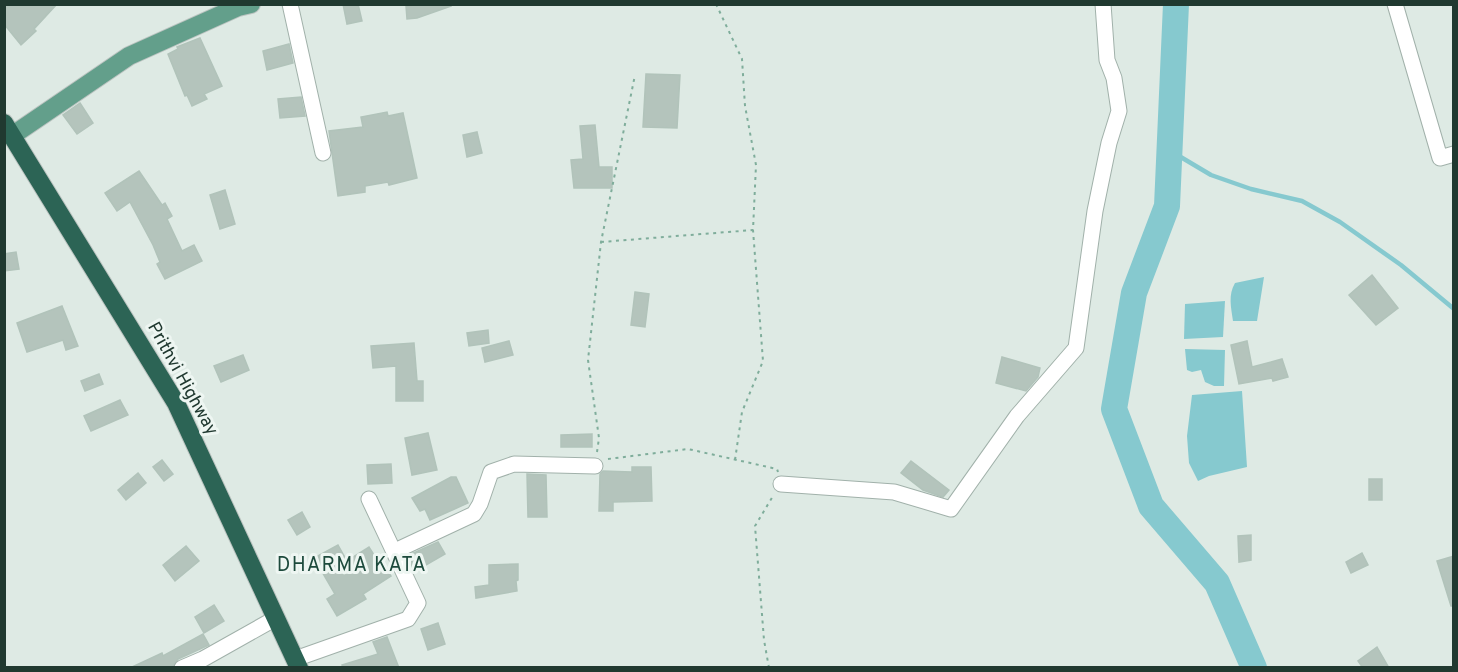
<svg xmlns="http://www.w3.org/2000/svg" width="1458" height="672" font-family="Overpass,sans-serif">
<rect width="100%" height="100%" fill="#deeae4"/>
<g fill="#86c9cf">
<path d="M1264 277 1257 321H1233C1231 307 1228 295 1235 283Z"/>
<path d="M1225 301 1223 337 1184 339 1185 304Z"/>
<path d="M1185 349 1225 350 1224 386H1214L1205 382 1201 370 1192 372 1187 370Z"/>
<path d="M1242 391 1247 467 1209 476 1198 481 1189 463 1187 436 1192 395Z"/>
</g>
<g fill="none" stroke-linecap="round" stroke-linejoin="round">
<path stroke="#86c9cf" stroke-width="4.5" d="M1170 118 1179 156 1211 175 1251 189 1302 201 1340 222 1401 265 1454 309"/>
<path stroke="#86c9cf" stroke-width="26" d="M1176 4 1167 206 1134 293 1114 409 1151 506 1217 583 1254 668"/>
</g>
<g fill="#b4c4bc" stroke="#b1c3ba" stroke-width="1.5">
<path d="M4 4H57L34 29 36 31 21 45 4 24Z"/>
<path d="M343 4H358L362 21 347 24Z"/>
<path d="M426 4H450L451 6 417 18 407 19 406 6Z"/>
<path d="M200 38 222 86 204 94 207 99 192 106 187 95 185 96 168 54 178 49 177 47Z"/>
<path d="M289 44 293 63 267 70 263 51Z"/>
<path d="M646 74 680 75 677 128 643 127Z"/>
<path d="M301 97 305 116 280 118 278 99Z"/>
<path d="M80 103 93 123 77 134 63 115Z"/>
<path d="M387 112 388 116 403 113 417 178 389 185 388 182 365 186V192L338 196 329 131 363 127 361 117Z"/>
<path d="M595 125 599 167H612V188H574L571 160 583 159 580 126Z"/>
<path d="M477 132 482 153 467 157 463 135Z"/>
<path d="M139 171 162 205 165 203 172 216 167 219 182 251 194 245 202 261 165 279 157 264 160 262 153 245 130 202 117 211 105 193Z"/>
<path d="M225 190 235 224 220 229 210 195Z"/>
<path d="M16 252 19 269 4 271V254Z"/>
<path d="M1372 275 1398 308 1376 325 1349 295Z"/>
<path d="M635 292 649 294 645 327 631 325Z"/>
<path d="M62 306 78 346 66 350 63 340 27 352 17 323Z"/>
<path d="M488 330 489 343 469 346 467 333Z"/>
<path d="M509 341 513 355 485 362 482 348Z"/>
<path d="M1247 341 1252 367 1282 359 1288 377 1273 381 1272 378 1239 384 1231 345Z"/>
<path d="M414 343 417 381H423V401H396V366L373 368 371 346Z"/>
<path d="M243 355 249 370 221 382 214 366Z"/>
<path d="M1002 357 1040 368 1038 377 1026 391 996 383Z"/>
<path d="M99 374 103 384 85 391 81 381Z"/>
<path d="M120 400 128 415 91 431 84 416Z"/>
<path d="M428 433 437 470 412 475 405 438Z"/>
<path d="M592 434V447H561V435Z"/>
<path d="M162 460 173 474 164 481 153 467Z"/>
<path d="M911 461 949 490 943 497 923 490 901 473Z"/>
<path d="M391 464 392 483 368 484 367 465Z"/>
<path d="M632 467H651L652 501 613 502V511H599L600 474 603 471 632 472Z"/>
<path d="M138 473 146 483 126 500 118 490Z"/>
<path d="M527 474 546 475 547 517H528Z"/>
<path d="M451 477H456L468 503 430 520 425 509 420 511 412 498Z"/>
<rect x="1369" y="479" width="13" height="21"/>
<path d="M302 512 310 527 297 535 288 520Z"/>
<path d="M1251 535V560L1239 562 1238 536Z"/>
<path d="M438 542 445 554 414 572 407 556Z"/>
<path d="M338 545 347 561 369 547 381 566 383 565 391 576 363 594 366 599 337 616 327 599 335 594 314 558Z"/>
<path d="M186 546 199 561 175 581 163 565Z"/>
<path d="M1362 553 1368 565 1351 573 1346 562Z"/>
<path d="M1454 556V606H1451L1437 561Z"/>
<path d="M518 564V580L516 581 517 591 476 598 475 587 489 585V565Z"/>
<path d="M214 605 224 621 204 633 195 617Z"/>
<path d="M438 623 445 644 428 650 421 629Z"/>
<path d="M203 634 209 645 178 659 172 668H130L162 653 163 656Z"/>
<path d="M387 637 399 668H343L342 665 378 654 373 642Z"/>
<path d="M1377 647 1389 668H1363L1358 661Z"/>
</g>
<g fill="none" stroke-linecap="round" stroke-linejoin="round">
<defs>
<g id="minor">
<path d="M290 4 323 153"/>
<path d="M1395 4 1440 158 1454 154"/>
<path d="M781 484 894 492 951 509 1017 416 1076 348 1095 211 1109 143 1119 111 1114 78 1107 60 1103 4"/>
<path d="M395 551 474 514 480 504 491 472 514 464 595 466"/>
<path d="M295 659 408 619 418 603 369 499"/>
<path d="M182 668 203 659 276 618"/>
</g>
<path id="major" d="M13 135 129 56 238 7 251 4"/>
<path id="highway" d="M4 123 176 403 299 668"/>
</defs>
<use href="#minor" stroke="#a1b1aa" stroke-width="17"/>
<use href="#major" stroke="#bcc4c1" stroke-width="20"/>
<use href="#highway" stroke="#bcc4c1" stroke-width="20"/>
<g stroke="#7fad9b" stroke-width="2" stroke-dasharray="3 4.5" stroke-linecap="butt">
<path d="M716 4 742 59 745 106 756 165 753 230 763 361 742 412 735 460"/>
<path d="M601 242 753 230"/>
<path d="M597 452 599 438 588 360 601 242 635 75"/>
<path d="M608 459 688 449 777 469 778 472"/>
<path d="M769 668 764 640 755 526 773 496"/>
</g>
<use href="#minor" stroke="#fff" stroke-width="15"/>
<use href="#major" stroke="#639f8b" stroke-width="18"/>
<use href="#highway" stroke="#2c6455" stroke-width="18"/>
</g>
<g text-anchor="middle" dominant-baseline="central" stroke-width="6" stroke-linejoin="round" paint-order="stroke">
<g font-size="18" fill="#203930" stroke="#eef6f2">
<text transform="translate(182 379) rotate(61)">Prithvi Highway</text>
</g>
<g font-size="20" letter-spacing="1.5" fill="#1d4a3c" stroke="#eef6f2">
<text x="352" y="566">DHARMA KATA</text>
</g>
</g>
<rect width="1458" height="672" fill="none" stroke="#203930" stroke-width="12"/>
</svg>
